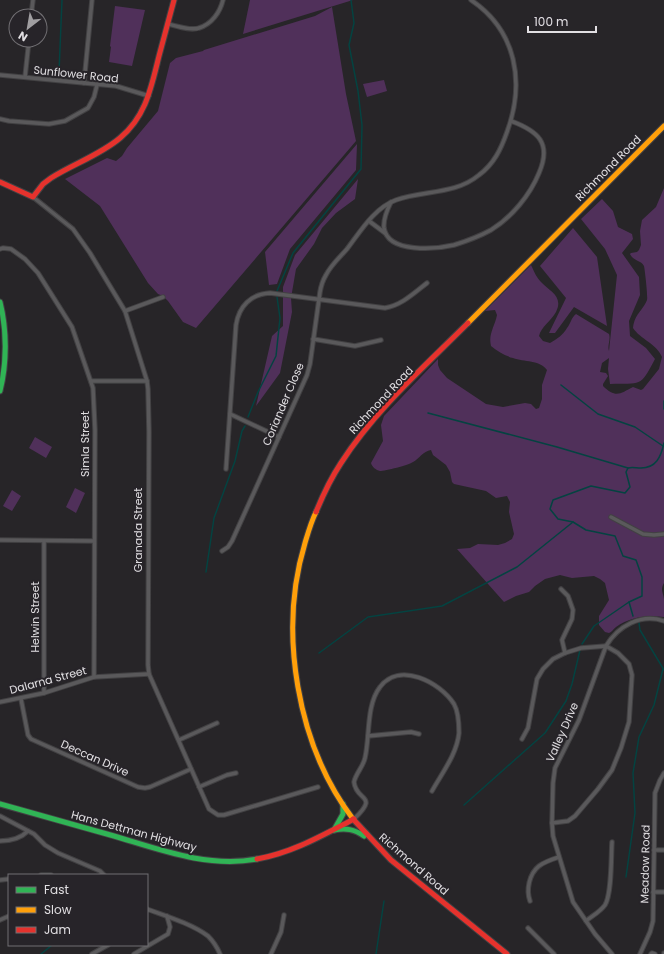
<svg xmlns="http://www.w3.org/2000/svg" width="664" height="954" font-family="Poppins,sans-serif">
<rect width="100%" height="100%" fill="#272528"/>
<g fill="#50305a">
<path d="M250 0H353L243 34Z"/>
<path d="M115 6 145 10 132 66 109 62 111 47 110 46Z"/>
<path d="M332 7 346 94 356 141 196 328 183 322 168 301 163 296 158 294 148 283 100 206 65 179 107 158 116 161 122 156 127 148 158 111 170 63 176 58 203 51 204 50 315 16Z"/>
<path d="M384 80 387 91 367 97 363 84Z"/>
<path d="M357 144 356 170 290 249 277 284 269 285 265 252Z"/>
<path d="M358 179 355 199 336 213 322 228 314 244 296 269 291 298 292 312 280 373 256 406 272 336 283 326V287L295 255Z"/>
<path d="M664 188V583C660 590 663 592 664 599 664 605 664 611 664 617 647 615 630 617 616 627 613 629 612 632 609 633L605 632 599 625V616L609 600 605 583 600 579 594 576 572 578 560 575 545 579 535 586 529 592 516 596 504 602 457 549 470 548 478 544 498 545 505 543 512 539 514 534 509 512 510 502 507 496 496 498 486 491 454 484 452 482 450 472 446 465 433 455 431 450C423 451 419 459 413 462 409 465 385 471 380 471 376 470 372 467 371 463L383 441 381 425 384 416 438 359V365L440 370 447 378 486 404 503 407 525 403 531 404 536 409 539 408 542 399V385L547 370C540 360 524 362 513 358 505 356 497 351 491 346 488 334 495 326 497 315L495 310 485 311 531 265C534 271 536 277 541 282 549 291 564 296 556 312 551 321 541 327 539 336L543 341 550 343C557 339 563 335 567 328 571 323 571 318 576 314L609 334C611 339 607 346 609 351L617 275 605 249 581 219 602 199 613 211 618 227 632 234 633 239 622 253 639 277 640 295 629 321 630 336 646 348 655 359C640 388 641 383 610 384L608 369 609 358 602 363 600 372 606 373 608 376 603 384V386C616 399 621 393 633 387L641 390 643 389 659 369 662 357C657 344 640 339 633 328 635 313 642 312 647 300 648 297 645 271 644 266 641 260 633 261 630 254L631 253 637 252 639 250 641 245 640 231 642 220 656 207Z"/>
<path d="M573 228 597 257 607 326 574 307 555 333H549L566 298 540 266Z"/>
<path d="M35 437 52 447 46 458 29 448Z"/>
<path d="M75 488 85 493 76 513 66 507Z"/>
<path d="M12 490 21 496 12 511 3 506Z"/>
</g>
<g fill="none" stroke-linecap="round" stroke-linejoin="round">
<g stroke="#044341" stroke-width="1.5">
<path d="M59 72 62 0"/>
<path d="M277 291 293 253 361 169 362 125 358 91 349 45 354 23 351 0"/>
<path d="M561 385 598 414 635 427 663 446"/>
<path d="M664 401V409"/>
<path d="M428 413 557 447 628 468"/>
<path d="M248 417 258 392 276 356 280 318 277 297"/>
<path d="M206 572 214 518 235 461 242 431 245 426"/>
<path d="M633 616 629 602 642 596V577L636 560 623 556 615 536 586 530 573 522 558 519 550 509 553 500 591 486 625 493 630 487 626 472 628 468C632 467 636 468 641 468 656 468 661 457 664 443"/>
<path d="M639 623 640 630 664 670"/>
<path d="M582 644 594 626 629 602"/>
<path d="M319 653 368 617 442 606 517 567 573 522"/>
<path d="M464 805 545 733 566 701 572 684 580 650"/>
<path d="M626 877 635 813 633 773 639 737 654 705 663 669"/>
<path d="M41 954 52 945"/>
<path d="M376 954 384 901"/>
</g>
<defs>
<g id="street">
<path d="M31 16 33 0"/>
<path d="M168 24C177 26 190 31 199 28 212 24 220 12 223 0"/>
<path d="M0 75 116 86 149 96"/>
<path d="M25 77 29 40"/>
<path d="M84 83 92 0"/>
<path d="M0 119 9 121 49 124 65 121 88 108 94 97 97 85"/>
<path d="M33 197 73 229 90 253 125 311 147 381 148 389 149 432 148 665 149 674 209 809 218 815H224L318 787"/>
<path d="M391 202C387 210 383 219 384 228 388 254 437 249 454 245 467 241 480 236 491 230 512 217 530 195 539 173 552 143 538 131 511 121"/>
<path d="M369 221 385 233"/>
<path d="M0 249 3 248 11 249 25 259 38 273 72 327 93 388 95 430 94 677"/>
<path d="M125 311 163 297"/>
<path d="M313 339 355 346 381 340"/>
<path d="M91 381H147"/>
<path d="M230 414 279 437"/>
<path d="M226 469 236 325C239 306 251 294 270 293L385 308C402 305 414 293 427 283"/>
<path d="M611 517 643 534 654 535 664 534"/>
<path d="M0 540 94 541"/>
<path d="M222 551 228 547 232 541 307 375 310 364 320 292C321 286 323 280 326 275 331 265 340 257 347 249 360 232 374 208 396 200 423 190 455 195 479 175 494 164 501 149 507 132 525 83 517 31 471 0"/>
<path d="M561 589 568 596 573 610 572 619 562 640 565 653"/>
<path d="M44 693V541"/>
<path d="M21 699 28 735 31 739 138 787 145 788 150 787 191 769"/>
<path d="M0 702 44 693 94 677 149 674"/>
<path d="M368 736 411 732 419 734"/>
<path d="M522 739 528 728 537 679 543 669 553 659 565 653 581 648 606 646 618 653 629 664 632 675 629 722 621 748 612 770 598 789 575 816 568 821 552 823"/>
<path d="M179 740 217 723"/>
<path d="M199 787 227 775 236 773"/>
<path d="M0 816 34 834 45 845 58 853 100 871 104 875"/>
<path d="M354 819C380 794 356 802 354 782 356 773 363 767 365 758 370 737 366 705 380 687 399 661 440 682 454 704 458 711 459 725 459 733 457 754 442 773 432 791"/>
<path d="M0 841C11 841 20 839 28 831"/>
<path d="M654 850H664"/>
<path d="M41 875H51"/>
<path d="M0 880 9 879"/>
<path d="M653 892H664"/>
<path d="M530 901C526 890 529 874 539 866 544 862 553 859 559 857"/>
<path d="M147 909C166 916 192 924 208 936 213 941 217 947 220 954"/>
<path d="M0 920 9 916"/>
<path d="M586 921C592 916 600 912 605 905 612 894 611 856 612 842"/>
<path d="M528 928 554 954"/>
<path d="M92 954 108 945"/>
<path d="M134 954 168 934 170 927 167 916"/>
<path d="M271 954 281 932 284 915"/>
<path d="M612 954 595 934 573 902 553 836 552 823 553 783 555 768 579 720 606 646C618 626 641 613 664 621"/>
<path d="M640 954 650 932 653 921 655 793 660 780 664 773"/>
<path d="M651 954 652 953 655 954"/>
<path d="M664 954V953"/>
</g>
<g id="fast">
<path d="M0 302C7 330 7 363 0 391"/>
<path d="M0 804C38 815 76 825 114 836 161 850 208 868 257 859"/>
<path d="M334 830C346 828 354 829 364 836"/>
<path d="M334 830 343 814V804"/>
</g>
<g id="slow">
<path d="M468 323 664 126"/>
<path d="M316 512C311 522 308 533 305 543 278 632 297 745 353 819"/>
</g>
<g id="jam">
<path d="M0 182 33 197 43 184 51 178C73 164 100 155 120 138 146 116 151 88 159 56 164 38 169 19 174 0"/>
<path d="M316 512C323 495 331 478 341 463 375 410 424 367 468 323"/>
<path d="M353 819 391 860 507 954"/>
<path d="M257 859C292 853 323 835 354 819"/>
</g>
</defs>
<use href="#street" stroke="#424143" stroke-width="5.5"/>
<use href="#fast" stroke="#424143" stroke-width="7"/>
<use href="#slow" stroke="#424143" stroke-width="7"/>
<use href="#jam" stroke="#424143" stroke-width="7"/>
<use href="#street" stroke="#5a595b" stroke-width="3.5"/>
<use href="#fast" stroke="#30b455" stroke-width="5"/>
<use href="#slow" stroke="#ff9f0a" stroke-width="5"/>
<use href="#jam" stroke="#e5322d" stroke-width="5"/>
</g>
<g text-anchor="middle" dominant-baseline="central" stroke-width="4" stroke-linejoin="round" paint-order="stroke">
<g font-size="11" fill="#e1dfe2" stroke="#272429">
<text transform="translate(76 74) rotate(6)">Sunflower Road</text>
<text transform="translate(608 168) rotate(-45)">Richmond Road</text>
<text transform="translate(381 400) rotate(-47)">Richmond Road</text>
<text transform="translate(283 404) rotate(-67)">Coriander Close</text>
<text transform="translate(85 444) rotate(-90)">Simla Street</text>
<text transform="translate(138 530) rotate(-90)">Granada Street</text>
<text transform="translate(35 617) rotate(-90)">Helwin Street</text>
<text transform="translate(48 680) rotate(-15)">Dalarna Street</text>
<text transform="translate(562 732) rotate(-66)">Valley Drive</text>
<text transform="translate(95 758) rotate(24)">Deccan Drive</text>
<text transform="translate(134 831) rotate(15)">Hans Dettman Highway</text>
<text transform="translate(414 864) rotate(41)">Richmond Road</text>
<text transform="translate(645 864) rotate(-89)">Meadow Road</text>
</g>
</g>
<rect x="8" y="874" width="140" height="72" fill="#272429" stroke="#716f73"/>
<rect x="16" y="887" width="20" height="6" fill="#30b455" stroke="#716f73"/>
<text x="44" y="894" font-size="12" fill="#e1dfe2">Fast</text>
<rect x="16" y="907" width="20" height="6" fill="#ff9f0a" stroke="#716f73"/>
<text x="44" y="914" font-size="12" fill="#e1dfe2">Slow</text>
<rect x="16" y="927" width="20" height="6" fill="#e5322d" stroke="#716f73"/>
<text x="44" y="934" font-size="12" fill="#e1dfe2">Jam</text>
<g transform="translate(28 28) rotate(211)"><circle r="19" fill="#272429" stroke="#716f73"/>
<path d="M0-3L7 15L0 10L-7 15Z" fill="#a09ea1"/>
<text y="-6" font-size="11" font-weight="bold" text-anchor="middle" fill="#e1dfe2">N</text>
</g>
<path d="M528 26v6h68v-6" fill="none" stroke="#e1dfe2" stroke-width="2"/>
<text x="534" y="26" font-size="12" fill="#e1dfe2" stroke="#272429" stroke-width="3" paint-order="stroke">100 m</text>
</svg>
